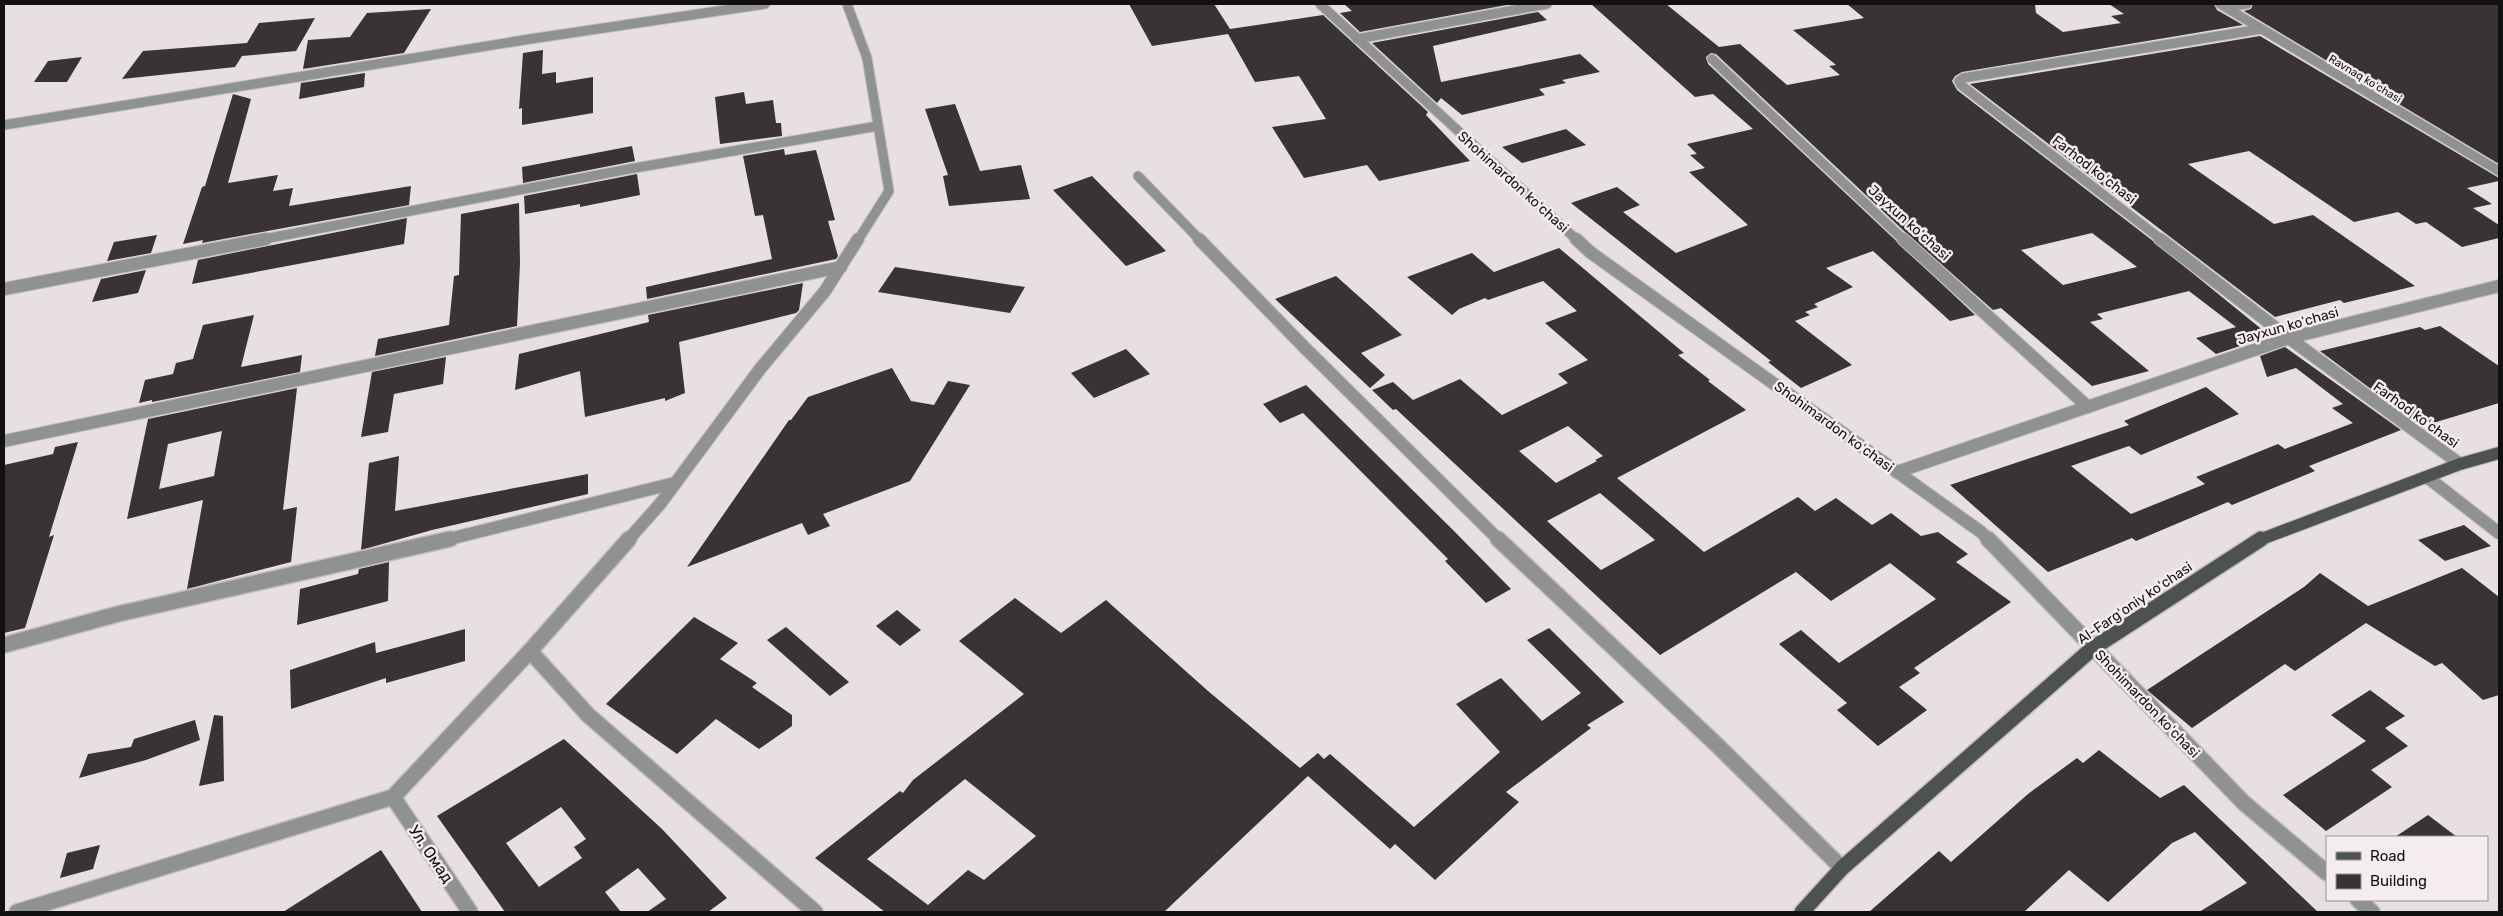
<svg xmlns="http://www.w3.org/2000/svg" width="2503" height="916" font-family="Rubik,sans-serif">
<rect width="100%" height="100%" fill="#e7dfe0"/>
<g fill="#393334" fill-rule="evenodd">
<path d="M1129 4H1214L1230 29 1323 15 1428 112 1426 115 1470 161 1379 181 1367 165 1304 178 1272 127 1326 119 1299 76 1255 82 1228 34 1152 46Z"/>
<path d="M1344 4H1512L1360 32 1340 13 1352 11Z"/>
<path d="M1591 4H1666L1719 47 1740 44 1787 85 1840 75 1829 66 1836 65 1793 30 1864 18 1847 4H2035L2036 13 2063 32 2121 23 2111 16 2124 14 2109 4H2214L2217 10 2243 25 1962 72 1955 76 1952 81 1957 90 2153 241 2270 336 2216 354 2196 338 2236 327 2189 291 2097 314 2103 319 2090 322 2149 371 2092 386 2001 308 1993 310 1904 231 1716 54 1711 53 1706 57 1708 64 1975 315 1950 321 1873 251 1826 268 1853 287 1814 304 1818 307 1805 312 1810 315 1795 321 1852 365 1801 388 1768 362 1771 361 1571 203 1617 187 1640 205 1623 212 1676 253 1748 225 1689 172 1705 168 1690 155 1697 154 1687 144 1753 129 1713 94 1695 97ZM2092 233 2137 267 2063 285 2021 250Z"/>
<path d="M2253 4H2499V164L2244 11 2251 9Z"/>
<path d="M431 9 404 53 303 69 308 40 350 37 367 13Z"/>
<path d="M1538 12 1547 20 1433 46 1441 82 1580 54 1600 72 1562 80 1566 83 1539 89 1545 95 1462 115 1441 98 1437 103 1372 43Z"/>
<path d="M315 18 296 51 242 56 235 67 122 79 143 51 247 43 259 23Z"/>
<path d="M2260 36 2499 178V181L2467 188 2492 204 2473 208 2499 225V238L2462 247 2426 222 2416 224 2398 212 2354 222 2249 151 2188 164 2274 224 2313 215 2415 286 2344 303 2340 300 2275 317 1970 84Z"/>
<path d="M543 50 542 74 556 72V83L593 77V113L522 125V108L519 109 523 53Z"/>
<path d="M82 57 67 82H34L48 61Z"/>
<path d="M365 73 364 87 299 99 301 83Z"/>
<path d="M744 92 746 104 773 100 776 123H781L782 136 720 144 715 97Z"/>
<path d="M233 94 251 99 228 183 278 175 273 191 293 188 289 206 411 186 409 205 202 243 203 240 183 244 202 187 205 186Z"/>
<path d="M955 104 980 171 1021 165 1030 199 949 206 943 176 948 175 925 109Z"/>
<path d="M1566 129 1586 145 1522 163 1502 147Z"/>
<path d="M632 146 635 161 523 183 522 167Z"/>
<path d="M784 149 785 155 816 150 835 220 828 221 838 256 836 259 647 299 646 287 772 259 763 215 755 216 743 156Z"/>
<path d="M637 174 640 195 580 207V204L525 214 524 196Z"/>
<path d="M1092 176 1166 251 1126 266 1053 190Z"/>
<path d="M519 203 520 264 517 326 375 356 378 339 449 325 454 276 459 275 461 214Z"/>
<path d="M407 218 404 244 192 284 198 260Z"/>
<path d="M157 235 151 253 107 261 114 242Z"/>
<path d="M1559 248 1684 353 1678 355 1710 380 1708 381 1746 410 1617 478 1704 552 1798 497 1815 511 1836 498 1872 525 1891 513 1921 536 1938 532 1968 554 1956 562 2011 602 1914 668 1920 673 1899 687 1927 710 1878 746 1837 710 1847 703 1779 644 1801 630 1839 663 1936 599 1890 563 1831 601 1796 572 1660 655 1396 409 1393 410 1372 390 1393 382 1413 400 1460 379 1502 415 1568 383 1558 374 1588 360 1545 323 1577 311 1543 281 1488 300 1485 298 1459 309 1452 315 1407 277 1472 253 1494 272ZM1568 426 1603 456 1595 460 1597 461 1556 483 1519 451ZM1600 493 1655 540 1601 570 1547 521Z"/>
<path d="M895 267 1025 287 1010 313 878 292Z"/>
<path d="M146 270 138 293 92 302 101 279Z"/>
<path d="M1336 276 1402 335 1361 353 1385 375 1370 388 1275 299Z"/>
<path d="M803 283 799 310 796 313 679 342 685 393 665 401V398L585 417 580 371 515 390 519 354 649 322 648 315Z"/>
<path d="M254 315 241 367 302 355 300 372 152 402V400L139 403 145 380 173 374 176 363 193 359 203 325Z"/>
<path d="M2440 326 2499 366V403L2433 423 2428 420 2418 424 2320 351 2420 327 2425 330Z"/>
<path d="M2285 347 2401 430 2309 466 2315 471 2232 505 2228 502 2136 541 2132 538 2048 572 1950 485 2129 425 2124 421 2206 387 2239 414 2141 455 2129 446 2071 466 2131 514 2205 484 2196 477 2278 444 2285 449 2353 423 2332 408 2343 404 2296 368 2267 377 2260 356Z"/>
<path d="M1126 349 1150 374 1094 398 1071 373Z"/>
<path d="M446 357 443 384 394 394 388 432 361 437 372 372Z"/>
<path d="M892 368 911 401 934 405 948 381 970 385 910 481 823 514 830 526 808 535 802 523 687 567 789 420H791L808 397Z"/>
<path d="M1306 385 1453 530 1511 589 1486 603 1445 561 1448 559 1303 413 1280 423 1263 404Z"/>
<path d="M297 388 283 510 297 507 291 562 187 589 203 500 127 519 148 419ZM222 431 214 476 159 489 168 444Z"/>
<path d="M78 442 49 537 54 535 25 628 4 633V465L53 454 55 447Z"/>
<path d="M399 456 395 511 588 474V494L432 530 361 550 369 463Z"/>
<path d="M2464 525 2491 546 2445 561 2418 540Z"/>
<path d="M389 562 388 601 297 625 300 589 358 574 359 569Z"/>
<path d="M2462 568 2499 597V695L2483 700 2442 663 2435 666 2366 623 2295 671 2285 664 2192 728 2147 690 2304 587 2320 573 2368 606Z"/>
<path d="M1015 598 1061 633 1106 600 1208 691 1300 768 1318 753 1324 759 1330 754 1414 827 1500 752 1456 704 1501 678 1542 721 1581 693 1527 640 1549 628 1624 702 1587 725 1591 728 1506 792 1519 802 1435 880 1395 844 1390 849 1308 776 1164 912H885L815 858 900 791 903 793 913 780 1024 694 959 641ZM965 779 1036 836 984 880 968 870 928 905 867 859Z"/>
<path d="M897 610 921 630 900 646 876 626Z"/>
<path d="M694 617 738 643 720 659 757 683 752 687 792 715V726L759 749 716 719 677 754 606 704Z"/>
<path d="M786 627 849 682 830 696 767 640Z"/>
<path d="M465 629V661L386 683V678L291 709 290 670 375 642 376 653Z"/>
<path d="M2370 690 2405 716 2385 728 2408 746 2371 770 2392 787 2326 831 2283 795 2366 741 2331 715Z"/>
<path d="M214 715 223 716 224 781 199 786Z"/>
<path d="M195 720 200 740 146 760 79 778 88 754 131 747 134 739Z"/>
<path d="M564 739 662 829 727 898 708 912H647L666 899 638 868 605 892 621 912H505L437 816ZM561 807 586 839 574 847 582 858 539 887 506 843Z"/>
<path d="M2099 750 2160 798 2184 785 2318 912H2199L2247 883 2195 832 2172 843 2108 902 2069 870 2024 912H1869L1939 851 1951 862 2028 794 2077 758 2083 763Z"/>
<path d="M2428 815 2457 837H2395Z"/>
<path d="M100 845 93 869 60 878 67 853Z"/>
<path d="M381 850 422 912H283Z"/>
</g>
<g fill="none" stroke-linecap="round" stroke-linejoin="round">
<defs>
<g id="minor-far2">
<path d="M847 4 867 58 889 191 858 240"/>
<path d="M1320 4 1577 240"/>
<path d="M2220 4 2499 171"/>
<path d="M2226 7 2247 4"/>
<path d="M1357 39 1547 4"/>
<path d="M1712 59 1904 240"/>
<path d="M4 125 530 39 765 4"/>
<path d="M1138 176 1200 240"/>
<path d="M259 240 629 169 878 126"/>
<path d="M2162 240 1961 85 1959 81 1963 78 2261 29"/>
</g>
<g id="minor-far1">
<path d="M1199 239 1305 348 1499 540"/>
<path d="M1576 239 1590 252 1981 532 1989 540"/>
<path d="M1903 239 2088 407"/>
<path d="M2160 239 2289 338 2460 464"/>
<path d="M4 289 266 239"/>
<path d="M4 441 841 267"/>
<path d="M1897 472 2289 338 2499 286"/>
<path d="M2427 477 2499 533"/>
<path d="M445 540 675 483"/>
<path d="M628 540 660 504 760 369 825 291 858 239"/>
</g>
<g id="minor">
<path d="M1498 539 1717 745 1842 868"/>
<path d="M1988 539 2244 803 2327 873"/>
<path d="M4 645 118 614 450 539"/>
<path d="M530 651 629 539"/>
<path d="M393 797 470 912"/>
<path d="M2358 900 2372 912"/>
<path d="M17 912 393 797 530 651 588 715 815 912"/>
</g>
<path id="major-far1" d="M2259 540 2460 464 2499 453"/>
<path id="major" d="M1802 912 1842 868 2093 648 2261 539"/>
</defs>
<use href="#minor-far2" stroke="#c1babb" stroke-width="11"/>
<use href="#minor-far1" stroke="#c1babb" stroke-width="14"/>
<use href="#minor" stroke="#c1babb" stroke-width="18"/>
<use href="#major-far1" stroke="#c1babb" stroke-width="14"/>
<use href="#major" stroke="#c1babb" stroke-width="18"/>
<use href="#minor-far2" stroke="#8f9290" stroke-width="9"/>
<use href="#minor-far1" stroke="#8f9290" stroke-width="12"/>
<use href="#minor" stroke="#8f9290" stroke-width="15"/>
<use href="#major-far1" stroke="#4d524f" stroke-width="12"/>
<use href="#major" stroke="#4d524f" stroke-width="15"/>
</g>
<g text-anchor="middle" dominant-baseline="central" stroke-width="5" stroke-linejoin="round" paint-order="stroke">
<g font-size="11" fill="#131011" stroke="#f4eced">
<text transform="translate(2365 79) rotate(31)">Ravnaq koʻchasi</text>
</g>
<g font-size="14" fill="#131011" stroke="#f4eced">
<text transform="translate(2094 170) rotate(38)">Farhod koʻchasi</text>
<text transform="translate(1513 182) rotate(42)">Shohimardon koʻchasi</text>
<text transform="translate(1909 223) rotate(42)">Jayxun koʻchasi</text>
<text transform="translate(2288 326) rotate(-16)">Jayxun koʻchasi</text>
<text transform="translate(2416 415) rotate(36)">Farhod koʻchasi</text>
<text transform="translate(1834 427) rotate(36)">Shohimardon koʻchasi</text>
<text transform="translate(2135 603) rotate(-34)">Al-Fargʻoniy koʻchasi</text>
<text transform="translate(2147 704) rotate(46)">Shohimardon koʻchasi</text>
</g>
<g font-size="16" fill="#131011" stroke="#f4eced">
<text transform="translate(431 854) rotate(56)">Ул. Омад</text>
</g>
</g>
<rect width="2503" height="916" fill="none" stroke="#131011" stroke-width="10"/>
<rect x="2326" y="836" width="162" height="65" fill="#f4eced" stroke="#9a9495"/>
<rect x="2336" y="852" width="25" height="8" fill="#4d524f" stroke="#9a9495"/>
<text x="2370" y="861" font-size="15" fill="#131011">Road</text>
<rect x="2336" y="874" width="25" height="15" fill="#393334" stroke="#9a9495"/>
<text x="2370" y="886" font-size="15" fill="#131011">Building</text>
</svg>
